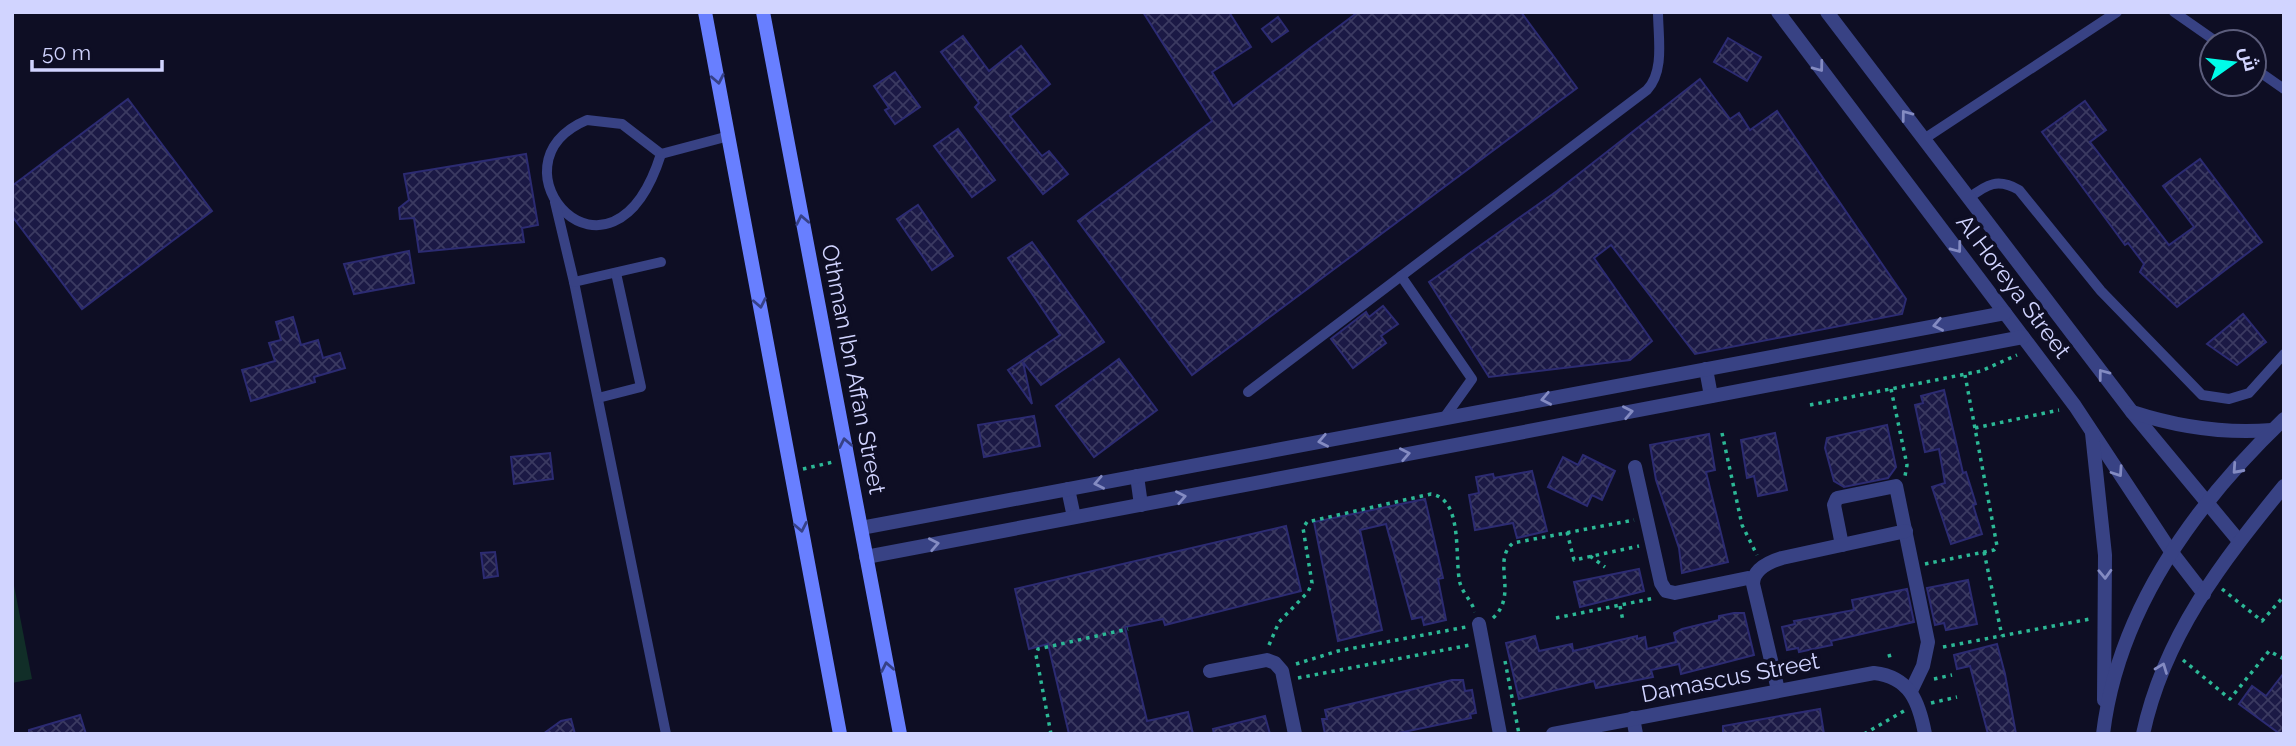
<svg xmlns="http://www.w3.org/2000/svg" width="2296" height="746" font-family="Raleway,Cairo,sans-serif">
<defs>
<pattern id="building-cross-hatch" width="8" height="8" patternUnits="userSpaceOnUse" patternTransform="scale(1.75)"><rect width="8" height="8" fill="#1b1945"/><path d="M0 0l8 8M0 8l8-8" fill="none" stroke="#3b3a61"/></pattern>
</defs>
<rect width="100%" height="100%" fill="#0e0e24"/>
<path fill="#112e28" d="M12 575 32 679 12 683Z"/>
<g fill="url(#building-cross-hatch)" stroke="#2c2b72" stroke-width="2">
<path d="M1143 12H1229L1251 47 1212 72 1233 106 1358 12H1521L1577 88 1192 375 1078 221 1212 121Z"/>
<path d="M1278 17 1288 31 1272 42 1262 29Z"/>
<path d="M963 36 989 71 1021 46 1050 84 1010 116 1042 156 1049 151 1068 174 1043 194 975 107 979 103 941 52Z"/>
<path d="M1728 38 1761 57 1747 81 1714 62Z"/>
<path d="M895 72 920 107 895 124 885 110 889 108 874 86Z"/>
<path d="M1700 79 1730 119 1739 113 1750 130 1777 111 1906 299 1902 314 1695 354 1611 245 1594 258 1652 341 1630 360 1489 377 1429 282 1557 191Z"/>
<path d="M128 99 212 211 82 309 12 216V186Z"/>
<path d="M2085 101 2106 130 2090 142 2169 245 2194 227 2163 186 2200 159 2262 242 2177 307 2140 272 2144 264 2128 243 2125 245 2042 132Z"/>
<path d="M958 129 995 180 972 197 934 146Z"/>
<path d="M526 154 538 225 522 228 524 242 419 252 414 218 400 219 399 208 409 200 404 174Z"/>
<path d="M918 205 953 256 932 270 897 219Z"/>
<path d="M1032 242 1104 342 1041 385 1023 362 1032 404 1008 370 1060 335 1008 258Z"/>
<path d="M409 251 414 283 354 294 344 264Z"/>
<path d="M1383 306 1398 324 1381 336 1386 343 1353 368 1331 339 1366 312 1369 317Z"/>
<path d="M2243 314 2266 342 2237 365 2207 344Z"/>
<path d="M293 317 301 345 318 340 323 358 340 353 345 368 314 377 315 382 251 401 242 370 275 361 269 343 281 340 276 322Z"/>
<path d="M1119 359 1157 410 1094 457 1056 406Z"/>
<path d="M1944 390 1963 473 1966 472 1976 504 1973 505 1982 534 1951 544 1932 487 1945 483 1939 449 1925 452 1915 405 1923 403 1921 396Z"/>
<path d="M1034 416 1040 446 984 457 978 425Z"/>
<path d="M1887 425 1896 467 1888 478 1844 487 1834 481 1825 448 1827 438Z"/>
<path d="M1775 433 1787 490 1758 496 1754 476 1747 478 1741 440Z"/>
<path d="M1709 434 1715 470 1706 472 1728 562 1682 573 1679 548 1656 480 1650 445Z"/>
<path d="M550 453 553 479 514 484 511 457Z"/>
<path d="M1583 455 1615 471 1602 500 1592 495 1587 506 1548 487 1563 457 1578 465Z"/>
<path d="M1532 471 1547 531 1517 538 1513 523 1475 530 1469 495 1479 493 1476 477 1493 474 1494 478Z"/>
<path d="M1425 499 1443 578 1438 579 1446 620 1424 625 1422 617 1412 619 1386 524 1360 530 1382 630 1338 641 1314 522Z"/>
<path d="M1286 526 1301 591 1165 625 1163 619 1125 627 1147 721 1188 712 1193 734H1069L1048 644 1029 649 1015 589Z"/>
<path d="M495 552 498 576 484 578 481 553Z"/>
<path d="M1639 569 1644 591 1580 607 1574 582Z"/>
<path d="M1968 580 1977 624 1946 630 1944 623 1935 625 1927 588Z"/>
<path d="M1907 589 1914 622 1831 641 1832 645 1799 652 1798 648 1787 650 1782 627 1795 624 1794 621 1854 610 1852 600Z"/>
<path d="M1734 613H1744L1754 655 1681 674 1679 664 1651 670 1653 677 1596 688 1594 681 1519 699 1506 643 1535 636 1539 651 1572 644 1573 651 1637 636V639L1645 637 1647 649 1676 642 1674 633 1682 629 1719 620V616Z"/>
<path d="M1997 644 2005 674 2016 734H1988L1970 666 1957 669 1954 655Z"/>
<path d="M2284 673V734H2280L2239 704 2252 686 2266 696Z"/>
<path d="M1452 680H1463L1465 691 1472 690 1476 713 1470 714 1471 718 1394 734H1325L1322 719H1327L1325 710Z"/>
<path d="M1820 709 1824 734H1723V726Z"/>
<path d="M80 715 86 734H29V730Z"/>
<path d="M1265 716 1270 734H1214L1213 729Z"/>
<path d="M571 719 575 734H543L561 721Z"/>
</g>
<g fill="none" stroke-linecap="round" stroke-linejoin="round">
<g stroke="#2cb896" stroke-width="3.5" stroke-dasharray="3.5 5" stroke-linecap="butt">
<path d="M1891 389 1907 465 1905 476"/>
<path d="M1810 405 1981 371 2017 355"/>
<path d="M1975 428 2059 410"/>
<path d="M1722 433 1742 525 1757 555"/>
<path d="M803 469 833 462"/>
<path d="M1567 532 1574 560 1639 546"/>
<path d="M1984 552 2002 636"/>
<path d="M1590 556 1605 567"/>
<path d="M1925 564 1994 550 1997 546 1965 375"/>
<path d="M2222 589 2262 621 2284 596"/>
<path d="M1620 606 1623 621"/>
<path d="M1493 618C1519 594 1491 561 1513 543L1634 520"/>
<path d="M1556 618 1655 598"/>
<path d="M1269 645 1279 622 1308 592 1312 583 1303 528 1307 522 1431 494C1464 499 1454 558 1460 583 1463 594 1472 601 1475 612"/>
<path d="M1943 647 2090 619"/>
<path d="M1889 654 1891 662"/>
<path d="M2183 660 2230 699 2269 651 2284 659"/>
<path d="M1505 661 1519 734"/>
<path d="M1296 664 1338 651 1466 627"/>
<path d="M1298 678 1470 645"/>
<path d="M1934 679 1952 675"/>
<path d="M1931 703 1957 697"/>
<path d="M1051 734 1036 655 1038 649 1128 629"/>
<path d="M1864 734 1904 711"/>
</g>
<g stroke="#384284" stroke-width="10">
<path d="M2174 12 2217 42"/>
<path d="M2254 68 2284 89"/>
<path d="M587 120 622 124 661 154C611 312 482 164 587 120Z"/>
<path d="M1924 139 2117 12"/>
<path d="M661 154 729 136"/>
<path d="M1969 198C1987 184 1998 178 2019 190L2101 291 2202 395 2229 399 2249 393 2284 354"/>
<path d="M555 202 574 282 666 734"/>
<path d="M1401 276 1472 379 1444 418"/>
<path d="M574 282 661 262"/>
<path d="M1248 392 1647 90C1665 71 1658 37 1658 12"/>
<path d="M598 398 641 387 616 273"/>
</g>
<g stroke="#384284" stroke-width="14">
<path d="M1778 12 2075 406 2170 550 2204 594"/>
<path d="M1827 12 2132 412 2239 541"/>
<path d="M1706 369 1711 396"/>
<path d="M1635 467 1661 583 1666 591 1675 593 1748 578 1753 580"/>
<path d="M1137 476 1141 505"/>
<path d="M1068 489 1074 517"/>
<path d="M861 528 2005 313"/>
<path d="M1842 545 1834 505 1837 498 1896 486 1928 642 1923 666 1911 691"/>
<path d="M866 557 2023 337"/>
<path d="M1479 624 1500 734"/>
<path d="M1210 671 1267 660 1275 663 1282 671 1295 734"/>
<path d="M1778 690 1753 584C1753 569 1769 562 1782 558L1906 531"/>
<path d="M1633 718 1636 734"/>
<path d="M1553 734 1874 673C1910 677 1919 702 1925 734"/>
</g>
<g stroke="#384284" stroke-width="14">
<path d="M2132 412C2178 427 2223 434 2272 430"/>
<path d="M2092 433 2105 555 2104 700"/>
<path d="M2103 734C2118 609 2195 504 2284 419"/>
<path d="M2143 734C2164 636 2222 562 2284 486"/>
</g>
<g stroke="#687fff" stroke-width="14">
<path d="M705 12 840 734"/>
<path d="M763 12 900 734"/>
</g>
</g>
<defs><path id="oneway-chevron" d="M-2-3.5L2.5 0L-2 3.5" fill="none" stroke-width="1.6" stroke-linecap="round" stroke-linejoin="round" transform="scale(1.75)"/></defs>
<g stroke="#848bc2">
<use href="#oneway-chevron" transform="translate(1819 67) rotate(53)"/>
<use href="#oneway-chevron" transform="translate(1906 115) rotate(-127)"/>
<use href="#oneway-chevron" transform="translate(1957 248) rotate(53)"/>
<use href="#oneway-chevron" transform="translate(1938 325) rotate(169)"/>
<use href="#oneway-chevron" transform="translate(2103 374) rotate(-127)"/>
<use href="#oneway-chevron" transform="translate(1546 399) rotate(169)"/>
<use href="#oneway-chevron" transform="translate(1628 412) rotate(-11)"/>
<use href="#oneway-chevron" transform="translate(1323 441) rotate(169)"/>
<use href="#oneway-chevron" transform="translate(1405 454) rotate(-11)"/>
<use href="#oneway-chevron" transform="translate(2237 469) rotate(132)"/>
<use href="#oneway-chevron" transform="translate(2118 472) rotate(56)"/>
<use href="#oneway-chevron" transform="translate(1099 483) rotate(169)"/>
<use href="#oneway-chevron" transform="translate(1181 497) rotate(-11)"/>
<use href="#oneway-chevron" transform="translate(934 544) rotate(-11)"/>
<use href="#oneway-chevron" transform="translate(2105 574) rotate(88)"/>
<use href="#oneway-chevron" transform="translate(2162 668) rotate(-69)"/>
</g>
<g stroke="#364187">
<use href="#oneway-chevron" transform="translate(718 79) rotate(79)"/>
<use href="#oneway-chevron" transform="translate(802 220) rotate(-101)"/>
<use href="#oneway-chevron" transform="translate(760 303) rotate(79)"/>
<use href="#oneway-chevron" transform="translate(845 443) rotate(-101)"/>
<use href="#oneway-chevron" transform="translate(801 527) rotate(79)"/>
<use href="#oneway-chevron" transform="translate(887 667) rotate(-101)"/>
</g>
<g text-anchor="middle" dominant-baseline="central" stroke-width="7" stroke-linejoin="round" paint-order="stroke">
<g font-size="23" fill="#d1d4ff" stroke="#0e0e24">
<text transform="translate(2014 286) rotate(53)">Al Horeya Street</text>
<text transform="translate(854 369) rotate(79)">Othman Ibn Affan Street</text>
<text transform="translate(1730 677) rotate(-11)">Damascus Street</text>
</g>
</g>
<rect width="2296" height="746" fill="none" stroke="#d1d4ff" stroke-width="28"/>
<g transform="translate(2233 63) rotate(76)"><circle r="33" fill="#0e0e24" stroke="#5c5d7c" stroke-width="2"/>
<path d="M0-5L12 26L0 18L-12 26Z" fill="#00fce8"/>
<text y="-10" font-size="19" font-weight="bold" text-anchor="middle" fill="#d1d4ff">ش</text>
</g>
<path d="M32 60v10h130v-10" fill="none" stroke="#d1d4ff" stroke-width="3.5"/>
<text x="42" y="60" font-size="21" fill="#d1d4ff" stroke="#0e0e24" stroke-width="5" paint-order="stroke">50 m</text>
</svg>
